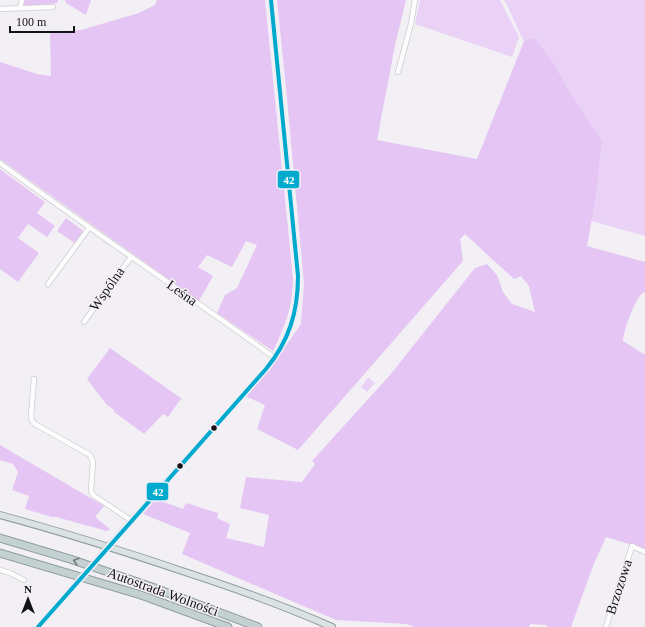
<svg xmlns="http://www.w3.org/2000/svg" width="645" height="627" font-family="'Times New Roman',serif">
<rect width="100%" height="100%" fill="#f3f0f5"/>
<g fill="#ead2f7">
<path d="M420 0H500L519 37 512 57 415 24Z"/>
<path d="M504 0H645V236L591 221 597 189 602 141 571 94 552 61 534 37 524 41C516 28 512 13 504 0Z"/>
<path d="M368 377 375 383 367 392 361 387Z"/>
</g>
<g fill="#e4c5f3">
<path d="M23 0H58V2L53 4 25 6 23 3Z"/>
<path d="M65 0H91L86 15 66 3Z"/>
<path d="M157 0H265L293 278C293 307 285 326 273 351L217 313 225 295 237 288 257 245 246 241 232 267 207 255 198 267 213 276 199 301 0 159V62L37 74 51 76 50 32 81 30 139 13 155 5Z"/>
<path d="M277 0H406L395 45 377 140 477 159 524 41 534 37 552 61 571 94 602 141 597 189 587 246 645 262V292C643 293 641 294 640 296 633 304 624 330 623 341L642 353 645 354V549L606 537 593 566 571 627H548L546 625 530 624 529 627H415L406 624 336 620 182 554 190 533 143 514 155 499 183 509 186 503 218 513 217 518 230 524 226 538 264 547 269 515 240 508 246 477 302 482 315 464 312 461 390 375 475 268 487 264 497 275 503 292 512 304 535 312 529 286 521 276 514 279 492 259 465 234 460 239 463 261 298 450 257 429 265 405 245 396 276 360 301 324 304 284 287 98Z"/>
<path d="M0 169 45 202 37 213 55 226 47 237 28 224 18 238 39 253 18 282 0 269Z"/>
<path d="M66 218 82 230 83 233 76 244 57 231Z"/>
<path d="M110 348 182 399 180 400 168 417 163 414 144 434 113 411 114 410 106 404 87 379Z"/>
<path d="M0 445 104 506 95 517 110 529 107 531 56 517H52L25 509 29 496 12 490 18 472 13 464 0 460Z"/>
</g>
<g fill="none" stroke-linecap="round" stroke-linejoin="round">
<defs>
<g id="minor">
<path d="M20 8 22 0"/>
<path d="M0 9 53 7"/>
<path d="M398 72 411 24 415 0"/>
<path d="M0 163C90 230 184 292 275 358"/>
<path d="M48 284 89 228"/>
<path d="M84 322 131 257"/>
<path d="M34 379 31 416 32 421 35 424 90 455 93 462 91 491 93 495 132 521"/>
<path d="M112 542 266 369C289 341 298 312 298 276L271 0"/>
<path d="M0 570 10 573 24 580"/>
<path d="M38 627 75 585"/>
<path d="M606 627 632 546 645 552"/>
</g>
<path id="major" d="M0 515C63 532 126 552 188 573 237 589 285 606 332 627"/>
<g id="highway">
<path d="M0 538 70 559 152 587 258 627"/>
<path d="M0 553 141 595 228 627"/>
</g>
</defs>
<use href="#minor" stroke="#cecccf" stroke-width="6"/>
<use href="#major" stroke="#909d9f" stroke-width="8"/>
<use href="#highway" stroke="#909d9f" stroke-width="9"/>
<use href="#minor" stroke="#fdfdfe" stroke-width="4.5"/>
<use href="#major" stroke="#dae2e3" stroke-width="6"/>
<use href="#highway" stroke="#c3d1d2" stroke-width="7"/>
<defs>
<path id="minor-bridge" d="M75 585 112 542"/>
</defs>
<use href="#minor-bridge" stroke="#cecccf" stroke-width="6" stroke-linecap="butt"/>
<use href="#minor-bridge" stroke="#fdfdfe" stroke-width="4.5"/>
<defs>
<path id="bus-1" d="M38 627 266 369C289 341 298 312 298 276L271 0"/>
</defs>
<use href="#bus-1" stroke="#f3eff6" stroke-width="7"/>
<use href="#bus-1" stroke="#00a9ce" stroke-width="4"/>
</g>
<defs><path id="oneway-chevron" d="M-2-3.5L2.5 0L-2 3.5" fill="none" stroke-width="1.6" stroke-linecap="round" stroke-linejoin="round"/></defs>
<use stroke="#747b7c" href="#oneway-chevron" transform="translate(76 561) rotate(-161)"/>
<g fill="#131214" stroke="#f3eff6" stroke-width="1.5">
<circle cx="214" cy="428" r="3.5"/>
<circle cx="180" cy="466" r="3.5"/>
</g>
<g text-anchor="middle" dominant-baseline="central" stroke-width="3" stroke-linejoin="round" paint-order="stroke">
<g font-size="14" fill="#131214" stroke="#f3eff6">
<text transform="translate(107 289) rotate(-55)">Wspólna</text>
<text transform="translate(182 293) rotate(35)">Leśna</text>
<text transform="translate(619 587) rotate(-72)">Brzozowa</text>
<text transform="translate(163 592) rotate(20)">Autostrada Wolności</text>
</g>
</g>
<g stroke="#f3eff6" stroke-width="1.5">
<rect x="277" y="170" width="23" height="19" rx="4" fill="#00a9ce"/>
<rect x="146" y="482" width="23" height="19" rx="4" fill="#00a9ce"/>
</g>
<g font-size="11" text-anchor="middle" font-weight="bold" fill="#fff">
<text x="289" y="184">42</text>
<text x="158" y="496">42</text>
</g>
<g transform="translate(28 599)" stroke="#f3eff6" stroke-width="3" paint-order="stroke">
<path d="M0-3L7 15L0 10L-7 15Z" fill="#131214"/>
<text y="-6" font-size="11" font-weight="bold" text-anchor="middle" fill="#131214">N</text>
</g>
<path d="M10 26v6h64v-6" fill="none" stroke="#131214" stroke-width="2"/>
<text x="16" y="26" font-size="12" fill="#131214" stroke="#f3eff6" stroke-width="3" paint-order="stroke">100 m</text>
</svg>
